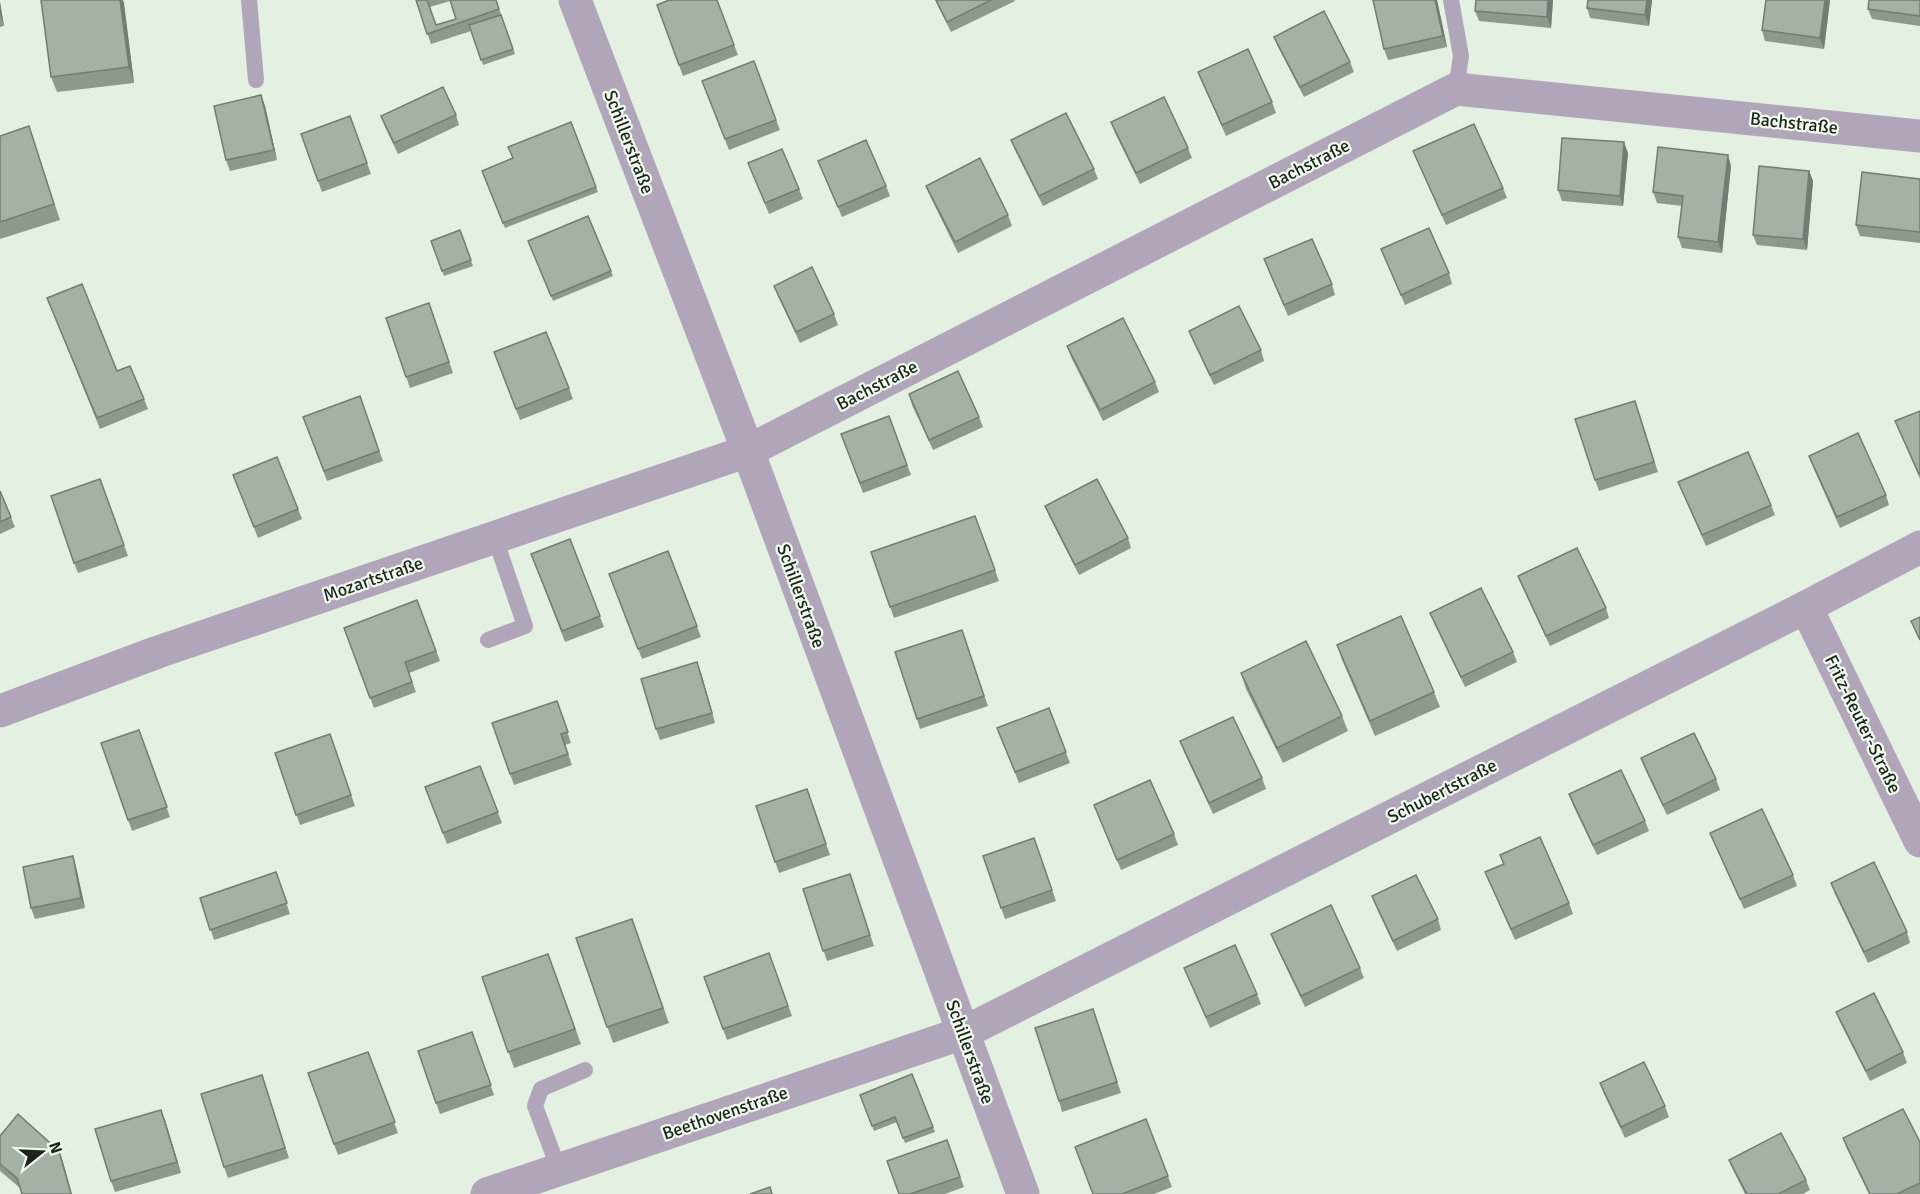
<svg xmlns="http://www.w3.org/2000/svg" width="1920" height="1194" font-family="Signika,sans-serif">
<rect width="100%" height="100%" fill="#e3f0e2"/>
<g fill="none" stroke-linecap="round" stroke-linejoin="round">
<g stroke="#b1a6b9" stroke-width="16">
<path d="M249 0 256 80"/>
<path d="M1451 0 1461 56 1456 89"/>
<path d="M488 640 525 626 495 538"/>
<path d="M559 1170 535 1106 541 1089 585 1070"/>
</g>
<g stroke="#b1a6b9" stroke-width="33">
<path d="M575 0 748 451 1023 1194"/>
<path d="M1806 607 1920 841"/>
<path d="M0 711 158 652 748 451 1456 89 1920 136"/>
<path d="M487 1194 963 1033 1806 607 1920 547"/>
</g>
</g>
<g fill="#8e988d" fill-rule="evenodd">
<path d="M41 0H123L134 83 57 92 51 77Z"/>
<path d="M416 0H496L515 54 483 65 471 31 431 44ZM450 1 456 19 436 25 430 7Z"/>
<path d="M717 0 738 55 683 76 657 5Z"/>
<path d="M935 0H1014L1015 1 951 32Z"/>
<path d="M1373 0H1437L1447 47 1388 60 1384 49Z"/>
<path d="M1553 0 1551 28 1479 21 1475 11Z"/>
<path d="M1652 0 1649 26 1590 18 1587 8Z"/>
<path d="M1766 0H1830L1824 49 1765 41 1762 30Z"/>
<path d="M1920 0V26L1872 19 1868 9Z"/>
<path d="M0 2 4 26 0 27Z"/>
<path d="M1274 37 1350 62 1354 72 1304 97 1278 47Z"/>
<path d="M754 61 780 130 729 150 702 81Z"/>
<path d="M1198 72 1272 102 1276 113 1226 136 1202 82Z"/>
<path d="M261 95 265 106 277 160 230 171 226 160Z"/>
<path d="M456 115 459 125 398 154 385 127 381 116Z"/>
<path d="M350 116 371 174 322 192 301 134Z"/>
<path d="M571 122 598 192 505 228 482 171 513 158Z"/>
<path d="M1111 122 1188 148 1192 158 1140 184 1115 133Z"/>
<path d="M0 136 34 142 60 220 0 239Z"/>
<path d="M1011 140 1094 169 1098 179 1043 206 1015 150Z"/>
<path d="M1413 151 1503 188 1507 198 1446 225Z"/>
<path d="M1628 153 1623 206 1562 201 1558 190Z"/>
<path d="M818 161 886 186 890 196 842 217Z"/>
<path d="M748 163 799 189 803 199 769 214Z"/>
<path d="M1731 166 1722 253 1682 248 1678 237 1682 206 1657 203 1653 192Z"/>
<path d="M1809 171 1813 181 1807 250 1757 245 1753 235Z"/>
<path d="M1920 179V243L1860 236 1856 225Z"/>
<path d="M926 186 1008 215 1012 226 958 253 930 196Z"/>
<path d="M588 216 613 276 553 301 528 241Z"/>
<path d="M460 230 473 266 444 276 431 241Z"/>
<path d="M1381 249 1449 273 1452 284 1405 305Z"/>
<path d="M1264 259 1332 284 1335 295 1288 316Z"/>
<path d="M774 286 834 314 838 325 800 343 778 296Z"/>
<path d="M47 298 144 399 148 409 100 429Z"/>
<path d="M429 303 453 373 410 388 386 318Z"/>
<path d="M1189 331 1261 350 1264 361 1214 385 1193 341Z"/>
<path d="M1067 346 1155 382 1159 392 1103 421 1071 357Z"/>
<path d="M494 352 569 388 573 399 520 420Z"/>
<path d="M909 394 979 417 983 427 933 450 912 405Z"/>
<path d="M360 396 383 461 327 481 303 417Z"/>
<path d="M1635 401 1658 472 1599 491 1595 480Z"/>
<path d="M1920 411V479L1895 421Z"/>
<path d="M889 416 911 475 863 493 841 434Z"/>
<path d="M1809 456 1886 495 1889 505 1840 528 1813 467Z"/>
<path d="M100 479 128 556 78 573 74 563Z"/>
<path d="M1678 482 1771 505 1775 515 1706 546Z"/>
<path d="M237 486 298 509 302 519 258 538Z"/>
<path d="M0 491 15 527 0 534Z"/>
<path d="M1045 506 1128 538 1131 548 1079 575 1049 516Z"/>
<path d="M975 516 999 581 894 618 871 552Z"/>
<path d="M570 539 604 627 565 642 531 554Z"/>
<path d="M668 551 701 637 642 659 609 574Z"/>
<path d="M1518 576 1606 608 1609 618 1550 646 1522 586Z"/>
<path d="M417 600 440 661 409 673 416 692 374 708 344 628Z"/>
<path d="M1430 613 1513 652 1517 662 1465 687 1434 623Z"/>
<path d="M962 630 988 706 920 729 917 719Z"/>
<path d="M1337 645 1434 692 1440 707 1375 736 1342 660Z"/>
<path d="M701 673 715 723 660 740 656 729Z"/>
<path d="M1241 673 1342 716 1348 731 1283 763 1246 689Z"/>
<path d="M557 701 571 743 565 745 572 765 514 785 492 723Z"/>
<path d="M1049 708 1070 763 1019 783 997 728Z"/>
<path d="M139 730 170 817 132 831 101 743Z"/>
<path d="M330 734 355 806 300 825 275 753Z"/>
<path d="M1180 741 1262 778 1266 789 1213 814 1184 752Z"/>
<path d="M1641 758 1716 779 1720 790 1667 815 1645 769Z"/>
<path d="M480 766 502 823 447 844 425 787Z"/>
<path d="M807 789 830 855 779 873 756 806Z"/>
<path d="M1569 794 1645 821 1649 831 1597 855 1573 805Z"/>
<path d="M1094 805 1174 834 1178 845 1121 870Z"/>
<path d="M1710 833 1793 875 1797 886 1744 909 1714 843Z"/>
<path d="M1034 838 1056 901 1005 919 983 856Z"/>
<path d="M1500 855 1569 903 1573 914 1515 940 1485 872 1503 864Z"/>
<path d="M76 867 85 908 35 919 31 908Z"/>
<path d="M276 872 290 914 214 940 200 898Z"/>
<path d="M850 874 874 946 827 961 803 889Z"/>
<path d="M1831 883 1907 932 1910 943 1868 963 1835 894Z"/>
<path d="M1372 896 1438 919 1441 930 1397 951 1376 907Z"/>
<path d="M632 919 669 1023 613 1043 576 938Z"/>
<path d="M1271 934 1360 968 1364 978 1305 1007 1275 944Z"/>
<path d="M769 953 792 1016 727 1040 704 977Z"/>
<path d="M548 954 581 1044 514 1068 482 977Z"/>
<path d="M1184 968 1257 994 1261 1004 1210 1028Z"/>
<path d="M1836 1012 1903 1052 1907 1063 1870 1081 1840 1022Z"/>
<path d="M1097 1020 1121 1093 1062 1112 1059 1101Z"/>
<path d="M472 1032 494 1095 440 1114 418 1051Z"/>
<path d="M368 1052 398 1133 338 1155 308 1073Z"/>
<path d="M262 1075 289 1158 228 1178 224 1167Z"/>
<path d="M1600 1083 1665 1106 1669 1117 1625 1138 1604 1094Z"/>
<path d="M860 1095 933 1127 935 1132 905 1143 897 1122 874 1131Z"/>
<path d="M1146 1119 1172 1187 1154 1194H1093Z"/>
<path d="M165 1120 181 1173 115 1192 111 1181Z"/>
<path d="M0 1136 59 1151 63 1162 20 1188 0 1171Z"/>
<path d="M1843 1138 1920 1142V1194H1869L1847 1149Z"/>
<path d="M947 1140 964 1187 945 1194H899Z"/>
<path d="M1729 1160 1806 1180 1810 1190 1803 1194H1745L1733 1170Z"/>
</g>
<g fill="#747c73">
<path d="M120 0H123L124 3 134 83 129 67Z"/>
<path d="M1435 0H1437L1447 47 1443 36Z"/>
<path d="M1548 0H1553L1551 28 1547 17Z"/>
<path d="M1647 0H1652L1649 26 1645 15Z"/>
<path d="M1825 0H1830L1824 49 1820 38Z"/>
<path d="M0 2 4 26 0 14Z"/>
<path d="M261 95 265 106 277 160 274 150Z"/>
<path d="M1624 142 1628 153 1623 206 1620 196Z"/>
<path d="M1728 155 1731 166 1722 253 1718 242Z"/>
<path d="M1809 171 1813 181 1807 250 1803 239Z"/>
<path d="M697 662 701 673 715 723 712 713Z"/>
<path d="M73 856 76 867 85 908 81 898Z"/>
<path d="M161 1110 165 1120 181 1173 177 1162Z"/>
<path d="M59 1151 63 1162 72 1194H71Z"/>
</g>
<g fill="#a5b1a4" stroke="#747c73" stroke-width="1.5">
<path d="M41 0H120L129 67 51 77Z"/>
<path d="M416 0H427L436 25 456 19 450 0H496L499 9 427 34Z"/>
<path d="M669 0H717L734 45 679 65 657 5Z"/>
<path d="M936 0H991L947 22Z"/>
<path d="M1373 0H1435L1443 36 1384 49Z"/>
<path d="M1476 0H1548L1547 17 1475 11Z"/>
<path d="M1588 0H1647L1645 15 1587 8Z"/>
<path d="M1766 0H1825L1820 38 1762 30Z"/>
<path d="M1869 0H1920V16L1868 9Z"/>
<path d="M1324 11 1350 62 1300 87 1274 37Z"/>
<path d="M501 15 513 49 481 60 469 25Z"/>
<path d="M1248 49 1272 102 1222 125 1198 72Z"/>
<path d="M754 61 776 120 725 139 702 81Z"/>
<path d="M443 87 456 115 394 143 381 116Z"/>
<path d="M261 95 274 150 226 160 214 106Z"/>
<path d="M1164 97 1188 148 1136 173 1111 122Z"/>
<path d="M1066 113 1094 169 1039 196 1011 140Z"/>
<path d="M350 116 367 163 318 181 301 134Z"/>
<path d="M571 122 596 187 503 223 482 171 513 158 508 147Z"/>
<path d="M1474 124 1503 188 1442 215 1413 151Z"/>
<path d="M29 126 54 204 0 222V136Z"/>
<path d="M1562 138 1624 142 1620 196 1558 190Z"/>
<path d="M866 140 886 186 838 207 818 161Z"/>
<path d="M1658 147 1728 155 1718 242 1678 237 1683 196 1653 192Z"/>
<path d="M782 149 799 189 765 203 748 163Z"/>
<path d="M980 158 1008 215 955 242 926 186Z"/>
<path d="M1759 166 1809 171 1803 239 1753 235Z"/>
<path d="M1862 172 1920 179V232L1856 225Z"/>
<path d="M588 216 611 271 551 296 528 241Z"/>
<path d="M1429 228 1449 273 1401 295 1381 249Z"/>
<path d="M460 230 471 260 442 271 431 241Z"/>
<path d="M1312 239 1332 284 1284 305 1264 259Z"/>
<path d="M812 267 834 314 796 332 774 286Z"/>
<path d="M82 284 117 371 130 366 144 399 97 418 47 298Z"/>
<path d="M429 303 449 362 406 377 386 318Z"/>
<path d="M1239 306 1261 350 1210 375 1189 331Z"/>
<path d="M1123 318 1155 382 1100 410 1067 346Z"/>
<path d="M546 332 569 388 516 409 494 352Z"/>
<path d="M958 371 979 417 929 440 909 394Z"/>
<path d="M360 396 379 451 324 471 303 417Z"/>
<path d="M1635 401 1654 462 1595 480 1575 419Z"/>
<path d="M1920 411V474H1919L1895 421Z"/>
<path d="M889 416 907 465 860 483 841 434Z"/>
<path d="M1858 433 1886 495 1837 517 1809 456Z"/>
<path d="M1748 452 1771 505 1702 535 1678 482Z"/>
<path d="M277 457 298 509 254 527 233 475Z"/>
<path d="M100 479 124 545 74 563 51 496Z"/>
<path d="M1097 479 1128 538 1075 565 1045 506Z"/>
<path d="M0 491 11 517 0 522Z"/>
<path d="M975 516 995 570 890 607 871 552Z"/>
<path d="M570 539 600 616 562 631 531 554Z"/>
<path d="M1577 548 1606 608 1546 636 1518 576Z"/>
<path d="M668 551 697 626 638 649 609 574Z"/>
<path d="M1481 588 1513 652 1461 677 1430 613Z"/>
<path d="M417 600 436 651 405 662 412 682 370 698 344 628Z"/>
<path d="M1401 616 1434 692 1370 721 1337 645Z"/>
<path d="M1920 617V640L1911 621Z"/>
<path d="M962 630 984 696 917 719 895 652Z"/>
<path d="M1306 641 1342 716 1277 748 1241 673Z"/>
<path d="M697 662 712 713 656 729 641 679Z"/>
<path d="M557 701 568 732 561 734 568 754 510 774 492 723Z"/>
<path d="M1049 708 1066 752 1015 772 997 728Z"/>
<path d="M1233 717 1262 778 1209 803 1180 741Z"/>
<path d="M139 730 167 807 128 820 101 743Z"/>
<path d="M1694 733 1716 779 1663 805 1641 758Z"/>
<path d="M330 734 351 795 296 815 275 753Z"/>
<path d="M480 766 498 812 443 833 425 787Z"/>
<path d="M1621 770 1645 821 1593 845 1569 794Z"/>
<path d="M1150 780 1174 834 1117 860 1094 805Z"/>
<path d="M807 789 826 844 775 862 756 806Z"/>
<path d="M1762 809 1793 875 1740 899 1710 833Z"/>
<path d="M1540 837 1569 903 1511 929 1485 872 1504 864 1500 855Z"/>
<path d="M1034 838 1052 890 1001 908 983 856Z"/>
<path d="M73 856 81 898 31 908 23 867Z"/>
<path d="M1874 862 1907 932 1864 952 1831 883Z"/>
<path d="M276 872 287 903 210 930 200 898Z"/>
<path d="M850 874 870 935 823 951 803 889Z"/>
<path d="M1416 875 1438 919 1393 941 1372 896Z"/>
<path d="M1331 905 1360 968 1301 996 1271 934Z"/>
<path d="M632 919 663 1008 607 1027 576 938Z"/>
<path d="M1235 945 1257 994 1206 1017 1184 968Z"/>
<path d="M769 953 788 1006 723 1029 704 977Z"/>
<path d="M548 954 575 1029 508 1052 482 977Z"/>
<path d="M1874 993 1903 1052 1866 1071 1836 1012Z"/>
<path d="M1093 1009 1117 1082 1059 1101 1035 1028Z"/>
<path d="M472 1032 491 1085 436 1103 418 1051Z"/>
<path d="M368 1052 395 1122 334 1144 308 1073Z"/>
<path d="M1644 1062 1665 1106 1621 1127 1600 1083Z"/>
<path d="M912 1074 933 1127 903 1138 895 1117 872 1126 860 1095Z"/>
<path d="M262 1075 285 1148 224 1167 201 1094Z"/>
<path d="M1903 1109 1920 1142V1183L1897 1194H1870L1843 1138Z"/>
<path d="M161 1110 177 1162 111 1181 95 1129Z"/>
<path d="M18 1114 59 1151 71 1194H22L17 1178 0 1164V1136Z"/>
<path d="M1146 1119 1168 1176 1122 1194H1093L1075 1147Z"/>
<path d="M1781 1133 1806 1180 1778 1194H1747L1729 1160Z"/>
<path d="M947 1140 960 1177 910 1194H899L887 1161Z"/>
<path d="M770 1187 772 1194H750Z"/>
</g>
<g text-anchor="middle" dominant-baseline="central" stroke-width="4.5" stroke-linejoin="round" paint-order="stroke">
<g font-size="18" fill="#1d221d" stroke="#f0fdef">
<text transform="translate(1794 123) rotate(6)">Bachstraße</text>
<text transform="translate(629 142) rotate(69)">Schillerstraße</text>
<text transform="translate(1309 164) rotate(-27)">Bachstraße</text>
<text transform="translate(877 385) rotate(-27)">Bachstraße</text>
<text transform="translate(373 579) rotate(-19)">Mozartstraße</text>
<text transform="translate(801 596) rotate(70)">Schillerstraße</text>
<text transform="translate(1863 724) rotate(64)">Fritz-Reuter-Straße</text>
<text transform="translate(1442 791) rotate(-27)">Schubertstraße</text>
<text transform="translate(970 1052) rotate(70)">Schillerstraße</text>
<text transform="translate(725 1113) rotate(-19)">Beethovenstraße</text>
</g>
</g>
<g transform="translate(42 1152) rotate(72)" stroke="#f0fdef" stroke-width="4.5" paint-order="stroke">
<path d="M0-4.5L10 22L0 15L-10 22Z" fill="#1d221d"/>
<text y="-9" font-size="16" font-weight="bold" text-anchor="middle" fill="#1d221d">N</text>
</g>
</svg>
